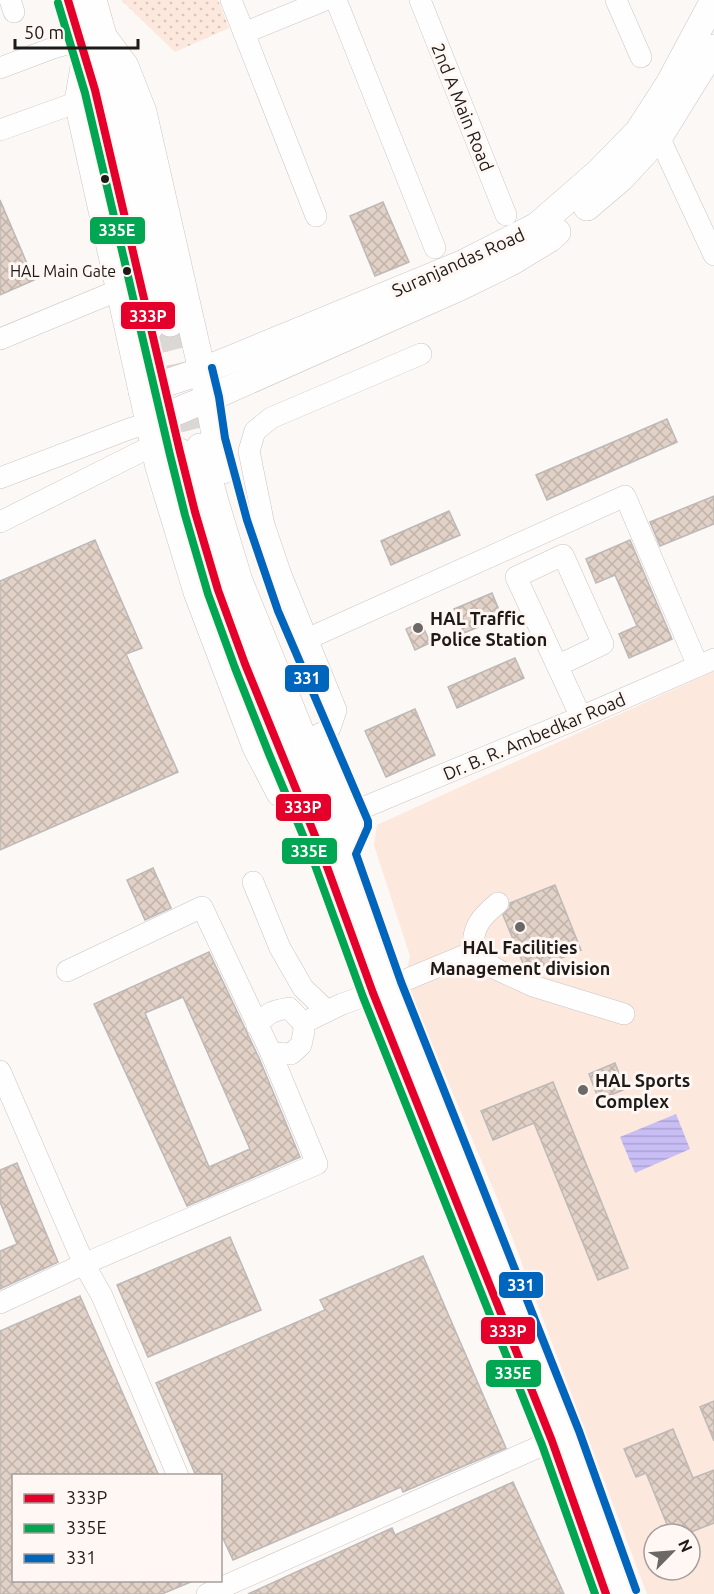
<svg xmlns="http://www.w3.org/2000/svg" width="714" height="1594" font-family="Ubuntu,sans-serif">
<defs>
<pattern id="park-dots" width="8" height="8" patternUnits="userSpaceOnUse" patternTransform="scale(1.5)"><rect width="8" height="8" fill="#fce8dd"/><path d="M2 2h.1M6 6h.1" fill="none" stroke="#d8c6bd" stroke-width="1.8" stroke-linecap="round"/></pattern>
<pattern id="water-rules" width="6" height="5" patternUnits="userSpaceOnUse" patternTransform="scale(1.5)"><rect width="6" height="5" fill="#c8bef5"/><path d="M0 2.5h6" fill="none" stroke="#aba3d1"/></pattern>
<pattern id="building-cross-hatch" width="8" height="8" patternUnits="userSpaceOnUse" patternTransform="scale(1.5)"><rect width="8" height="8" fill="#e2d1c7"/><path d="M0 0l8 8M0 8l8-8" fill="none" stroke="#c1b3aa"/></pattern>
</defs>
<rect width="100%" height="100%" fill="#fcf8f6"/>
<path fill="url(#park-dots)" d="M121 0H218L229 28 175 52Z"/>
<path fill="#fce8dd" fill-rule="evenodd" d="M714 671V1594H647L498 1200 405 980 410 956 374 845 377 825ZM654 1534H690V1570H654Z"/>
<path fill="url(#water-rules)" d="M676 1114 690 1149 635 1173 620 1137Z"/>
<g fill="url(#building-cross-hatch)" stroke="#bcb9b7" stroke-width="1.5" fill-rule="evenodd">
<path d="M0 200 34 280 0 295Z"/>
<path d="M383 202 409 262 375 276 350 216Z"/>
<path d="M667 419 677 442 547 500 536 475Z"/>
<path d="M714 496V524L660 546 650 522Z"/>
<path d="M449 511 460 535 391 565 381 541Z"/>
<path d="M95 540 142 648 126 654 178 772 0 850V581Z"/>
<path d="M630 540 672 639 629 658 619 634 637 626 615 575 596 583 586 559Z"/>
<path d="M492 593 502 617 464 633 454 609Z"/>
<path d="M421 622 430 643 415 650 406 629Z"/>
<path d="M515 658 524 678 457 708 448 687Z"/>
<path d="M415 709 435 755 386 777 365 731Z"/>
<path d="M153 868 171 908 145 920 127 880Z"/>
<path d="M555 885 581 950 530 971 525 968 503 915 510 908V903Z"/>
<path d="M209 952 259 1058 300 1157 187 1206 94 1004ZM183 997 250 1149 209 1167 145 1013Z"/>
<path d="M615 1063 625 1089 599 1100 589 1074Z"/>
<path d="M553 1082 628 1268 598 1280 534 1123 493 1140 481 1111Z"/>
<path d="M17 1163 58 1262 0 1289V1251L17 1244 0 1202V1170Z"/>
<path d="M230 1237 261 1310 148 1357 117 1285Z"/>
<path d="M423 1256 506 1448 403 1492 401 1487 233 1560 220 1532V1476H196L156 1383 325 1310 320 1300Z"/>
<path d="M80 1296 159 1476H14V1581H193L162 1594H0V1331Z"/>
<path d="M714 1401V1441L700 1407Z"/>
<path d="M673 1429 693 1478 714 1470V1523L686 1534H671L646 1473 636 1477 624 1449Z"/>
<path d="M513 1482 564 1594H248L392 1528 395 1535Z"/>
</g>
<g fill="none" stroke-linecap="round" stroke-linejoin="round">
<g stroke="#dbd7d5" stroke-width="27" stroke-dasharray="27 14" stroke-linecap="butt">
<path d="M170 323 200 447"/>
<path d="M149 328 180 452"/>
</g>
<defs>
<g id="minor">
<path d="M10 0 14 12"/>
<path d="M231 0 316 216"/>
<path d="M336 0 435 248"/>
<path d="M420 0 506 215"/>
<path d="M616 0 641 57"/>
<path d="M244 33 325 0"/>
<path d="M0 68 53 48 93 37"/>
<path d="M651 126 659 137 714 255"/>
<path d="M0 130 78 102"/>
<path d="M0 339 119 290"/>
<path d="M0 478 129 429 149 423"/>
<path d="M0 522 142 451 155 448"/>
<path d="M307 639 625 496 698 666"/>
<path d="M557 666 603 644 563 555 516 577 581 717"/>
<path d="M319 735 330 728 336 710 281 575 264 525 249 451 255 431 271 418 421 354"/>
<path d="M353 812 581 717 714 659"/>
<path d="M253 882 280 948 303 988 327 1011"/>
<path d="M473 952C472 927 480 918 498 903"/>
<path d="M391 986 473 952 496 969 533 986 624 1014"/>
<path d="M257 1026C268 1012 272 1011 289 1008L303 1023 342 1004 373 993"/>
<path d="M271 1053 291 1054 301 1045 304 1031 303 1023"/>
<path d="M0 1071 84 1264 102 1296 178 1476"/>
<path d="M0 1303 84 1264 317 1164 271 1053 202 907 67 971"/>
<path d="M207 1594 552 1441"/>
</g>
<g id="major">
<path d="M68 0 95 90 149 328"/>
<path d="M93 0 119 93 159 278 170 323"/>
<path d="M102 35 125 66 143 112 202 371C211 404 214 437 223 470"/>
<path d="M85 61 78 102 159 467 197 592 256 747 280 793"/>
<path d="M587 207 621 178 659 137 714 48"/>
<path d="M142 391 202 371 462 264 537 226 599 172 638 132 669 84 714 0"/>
<path d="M149 423 209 398 460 287 511 262 549 239 557 232"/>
<path d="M200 447 216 505 239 581 305 743 391 986 569 1435 626 1594"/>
<path d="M180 452 195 512 218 590 245 664 279 750 322 853 373 993 493 1293"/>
<path d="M320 737 358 824 345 854"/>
</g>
</defs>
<use href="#minor" stroke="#c9c5c3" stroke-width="22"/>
<use href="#major" stroke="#c9c5c3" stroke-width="28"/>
<use href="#minor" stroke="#fffefe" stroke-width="21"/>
<use href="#major" stroke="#fffefe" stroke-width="27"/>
<defs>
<path id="bus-1" d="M68 0 95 90 180 452 195 512 218 590 245 664 322 853 373 993 552 1441 606 1594"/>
<path id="bus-2" d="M58 3 85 93 170 455 185 515 208 594 235 668 269 754 312 857 363 997 542 1445 595 1594"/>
<path id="bus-3" d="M212 368 219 397 225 438 247 520 278 611 368 821V827L356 854 401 982 579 1431 636 1590"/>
</defs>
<use href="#bus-1" stroke="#fff7f3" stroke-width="12"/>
<use href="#bus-2" stroke="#fff7f3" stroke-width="12"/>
<use href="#bus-3" stroke="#fff7f3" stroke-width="12"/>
<use href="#bus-1" stroke="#e4002b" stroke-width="8"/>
<use href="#bus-2" stroke="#00a651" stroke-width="8"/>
<use href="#bus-3" stroke="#0065bd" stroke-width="8"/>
</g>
<g fill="#1d1a18" stroke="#fff7f3" stroke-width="2">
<circle cx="105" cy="179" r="5"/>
<circle cx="127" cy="271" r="5"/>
</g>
<g fill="#6b6866" stroke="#fff7f3" stroke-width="2">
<circle cx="418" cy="628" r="6"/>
<circle cx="520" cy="927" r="6"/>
<circle cx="583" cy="1090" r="6"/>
</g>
<g text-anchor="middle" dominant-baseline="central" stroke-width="6" stroke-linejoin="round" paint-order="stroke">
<g font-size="16" fill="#1d1a18" stroke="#fff7f3" text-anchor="end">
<text x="116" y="271">HAL Main Gate</text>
</g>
<g font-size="18" fill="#1d1a18" stroke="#fff7f3">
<text transform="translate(463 107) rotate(68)">2nd A Main Road</text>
<text transform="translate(458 262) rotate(-24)">Suranjandas Road</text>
<text transform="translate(534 736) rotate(-23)">Dr. B. R. Ambedkar Road</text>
</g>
<g font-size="18" font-weight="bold" fill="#1d1a18" stroke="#fff7f3" text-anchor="start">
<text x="430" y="618">HAL Traffic<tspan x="430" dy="21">Police Station</tspan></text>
<text x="520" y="947" text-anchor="middle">HAL Facilities<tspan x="520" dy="21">Management division</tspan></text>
<text x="595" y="1080">HAL Sports<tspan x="595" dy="21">Complex</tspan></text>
</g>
</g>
<g stroke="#fff7f3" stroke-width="2">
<rect x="89" y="216" width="57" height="29" rx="6" fill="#00a651"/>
<rect x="120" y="301" width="56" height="29" rx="6" fill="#e4002b"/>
<rect x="284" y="664" width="46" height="29" rx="6" fill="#0065bd"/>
<rect x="275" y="793" width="57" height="29" rx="6" fill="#e4002b"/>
<rect x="281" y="837" width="57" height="28" rx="6" fill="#00a651"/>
<rect x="498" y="1271" width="46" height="28" rx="6" fill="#0065bd"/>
<rect x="480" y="1316" width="56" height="29" rx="6" fill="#e4002b"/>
<rect x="485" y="1359" width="57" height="29" rx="6" fill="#00a651"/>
</g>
<g font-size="16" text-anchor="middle" font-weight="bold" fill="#fff">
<text x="117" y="236">335E</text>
<text x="148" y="322">333P</text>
<text x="307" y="684">331</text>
<text x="303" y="813">333P</text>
<text x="309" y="857">335E</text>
<text x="521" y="1291">331</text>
<text x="508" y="1337">333P</text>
<text x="513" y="1379">335E</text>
</g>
<rect x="12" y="1474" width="210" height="108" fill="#fff7f3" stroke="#a59f9b" stroke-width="1.5"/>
<rect x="24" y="1494" width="30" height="9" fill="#e4002b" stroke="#a59f9b" stroke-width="1.5"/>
<text x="66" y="1504" font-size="18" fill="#1d1a18">333P</text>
<rect x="24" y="1524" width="30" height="9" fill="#00a651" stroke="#a59f9b" stroke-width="1.5"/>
<text x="66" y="1534" font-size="18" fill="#1d1a18">335E</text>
<rect x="24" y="1554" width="30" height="9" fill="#0065bd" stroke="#a59f9b" stroke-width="1.5"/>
<text x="66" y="1564" font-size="18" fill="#1d1a18">331</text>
<g transform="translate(672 1552) rotate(65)"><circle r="28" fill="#fff7f3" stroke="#a59f9b" stroke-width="1.5"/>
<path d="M0-4.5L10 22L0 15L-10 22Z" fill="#6b6866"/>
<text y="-9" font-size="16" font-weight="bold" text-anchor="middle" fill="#1d1a18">N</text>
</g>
<path d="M15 39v9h123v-9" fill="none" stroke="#1d1a18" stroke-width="3"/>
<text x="24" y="39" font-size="18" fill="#1d1a18" stroke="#fff7f3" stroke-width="4.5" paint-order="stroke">50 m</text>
</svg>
